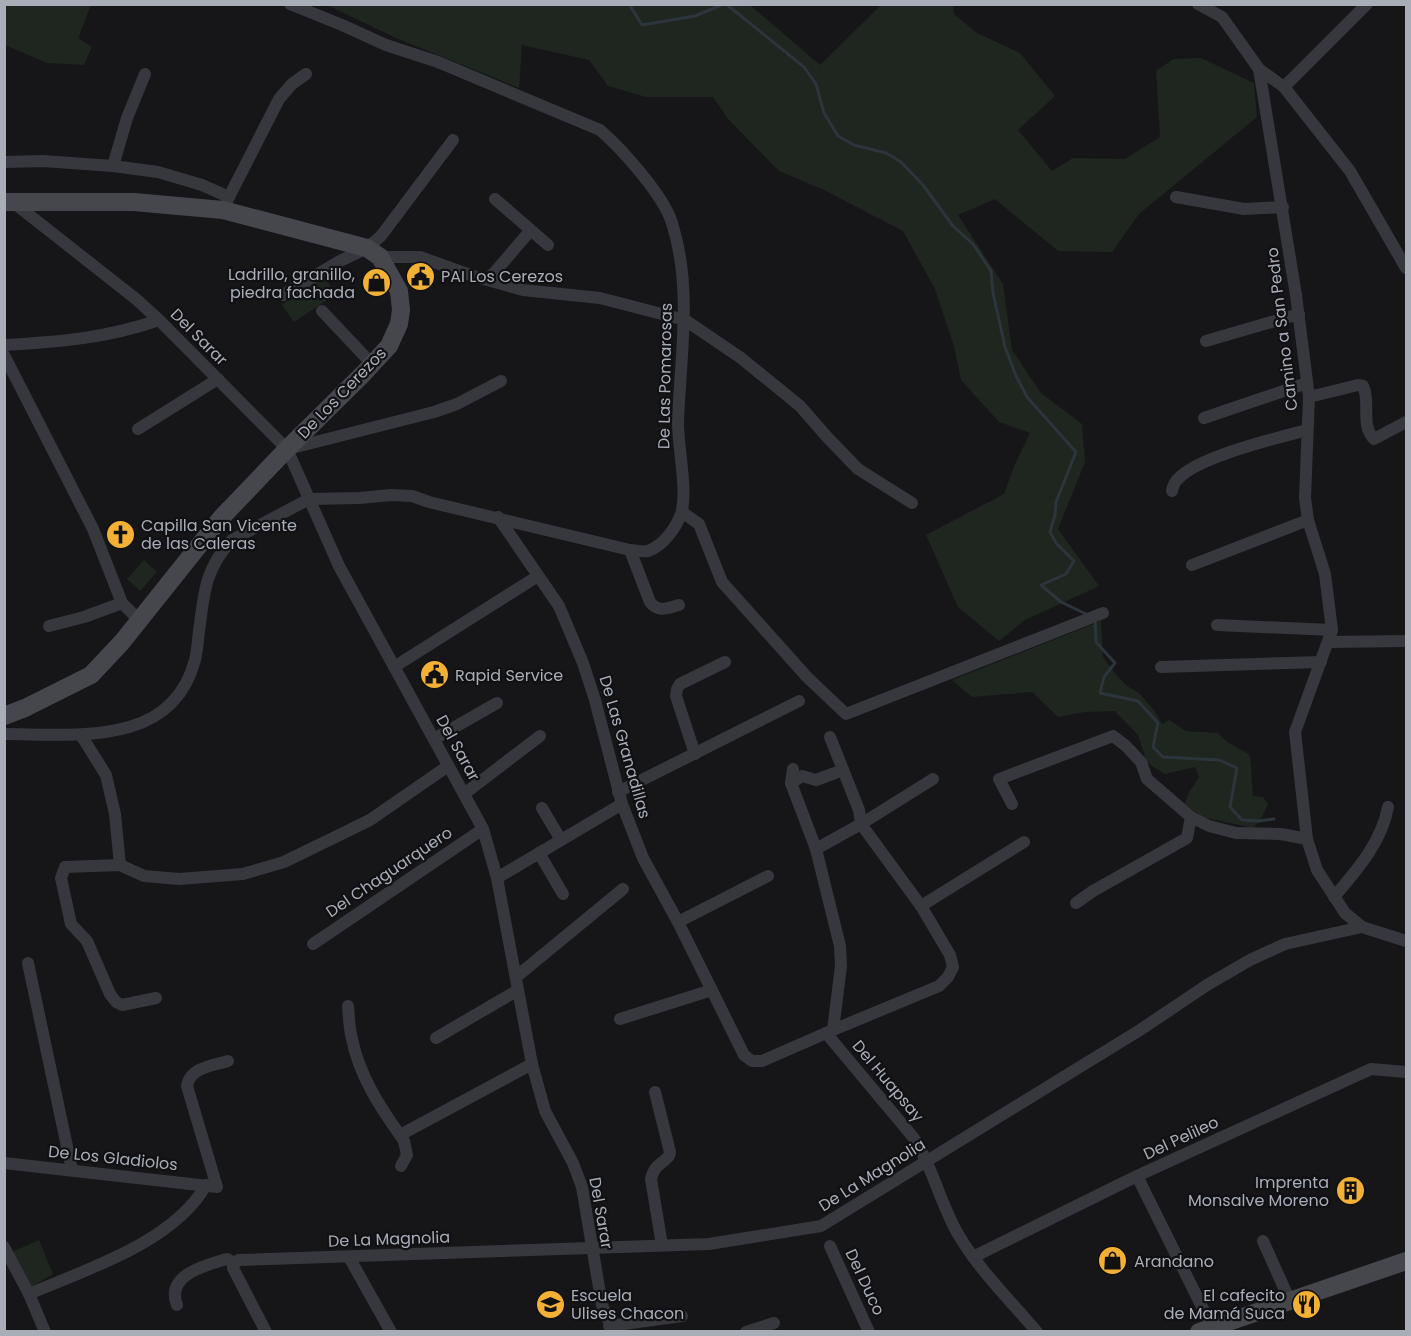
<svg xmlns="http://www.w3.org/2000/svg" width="1411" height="1336" font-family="Poppins,sans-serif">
<rect width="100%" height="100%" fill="#161618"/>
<g fill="#1e261f">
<path d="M5 4 91 5 78 38 92 47 84 65 47 63 5 45Z"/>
<path d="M327 5H750L820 65 881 5H953L954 14 977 33 1020 53 1055 96 1018 130 1052 171 1073 158 1125 159 1160 137 1156 71 1173 59 1201 58 1254 83 1257 117 1139 214 1112 252 1058 251 995 199 958 215 1003 284 1012 350 1041 393 1082 424 1085 462 1058 529 1099 586 1025 620 999 641 958 607 926 535 1004 494 1015 464 1030 433 999 422 961 380 954 346 935 289 903 231 824 190 779 171 728 119 713 97H646L608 86 589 60 522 45 519 88 396 38Z"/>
<path d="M324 276 336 294 294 322 282 305Z"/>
<path d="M144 560 157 572 140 591 127 579Z"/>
<path d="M1101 621 1103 657 1117 676 1127 686 1139 693 1154 710 1162 724 1169 720 1186 731 1218 733 1227 742 1249 754C1253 768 1251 782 1253 796L1263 797 1268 804 1262 817 1253 828 1202 817 1185 804 1188 794 1199 777 1195 767 1165 774 1147 763 1138 735 1115 711 1085 712 1058 717 1032 692 972 697 952 680Z"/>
<path d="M39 1240 53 1274 31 1287 12 1252Z"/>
</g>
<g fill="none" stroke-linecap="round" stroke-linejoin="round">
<g stroke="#2c353c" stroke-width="3">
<path d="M629 4 642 25 695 16 724 4"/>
<path d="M726 4 804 67 816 84 824 113 838 136 854 145 886 153 901 162 923 185 953 226 973 244 991 271 993 293 1005 347 1016 376 1027 397 1076 452 1056 502 1055 515 1050 532 1056 543 1074 561 1066 574 1041 585 1061 602 1086 614"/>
<path d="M1095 619 1096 642 1115 663 1104 677 1100 693 1138 701 1158 723 1153 747 1163 757 1219 760 1237 768 1230 807 1242 820 1258 821 1274 819"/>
</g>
<g stroke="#37383d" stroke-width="12">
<path d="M1198 4 1222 17 1259 69 1296 295 1309 397 1305 498 1308 520 1325 574 1332 630 1295 732 1307 839 1317 870 1345 913 1362 927 1406 941"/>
<path d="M1259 69 1284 87 1350 171 1406 268"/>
<path d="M1284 87 1367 4"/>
<path d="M4 162 43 161 113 166 158 172 202 185 229 197 223 210"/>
<path d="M113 166 127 118 145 74"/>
<path d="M229 197 279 99 292 84 306 74"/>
<path d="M1176 197 1244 209 1283 207"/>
<path d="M495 199 548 245"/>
<path d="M14 203 136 299 159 320 287 449 339 566 483 829 497 878 532 1064 545 1111 573 1163 582 1187 602 1305 613 1332"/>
<path d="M380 257H420L473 276 523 290 600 298 685 320 741 358 800 406 828 438 858 469 912 503"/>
<path d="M488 280 530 231"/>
<path d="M283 295 340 261 367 248 381 236 453 140"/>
<path d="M322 311 372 364"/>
<path d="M1206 341 1299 314"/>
<path d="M4 345C59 342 107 338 159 320"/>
<path d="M4 355 93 529 122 603 139 620"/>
<path d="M1309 397 1358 385 1363 386C1371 402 1360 425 1374 439L1406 422"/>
<path d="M1204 418 1307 383"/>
<path d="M138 429 218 379"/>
<path d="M288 449 434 412 457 404 501 381"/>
<path d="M1172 491C1173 486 1174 482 1178 479 1197 457 1277 438 1307 430"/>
<path d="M682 512 699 524 722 582 807 677 846 714 1103 613"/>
<path d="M498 517 559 606 583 663 595 700 622 804 643 858 678 922 744 1055 752 1061H762L833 1030 841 966 840 946 816 849 791 783 793 769"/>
<path d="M630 550 650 602C658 613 668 608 679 605"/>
<path d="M1192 565 1308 520"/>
<path d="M1217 625 1332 630"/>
<path d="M49 626 84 617 122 603"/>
<path d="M1328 642 1406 641"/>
<path d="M394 667 538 576"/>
<path d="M1161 667 1321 662"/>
<path d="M4 734C75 734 172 748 195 660 198 648 198 635 200 624 204 590 207 566 232 540L309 499 359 498 391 495 412 496 429 502 630 550C635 550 643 552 648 551 663 546 676 528 681 514 688 492 678 448 678 423 680 357 693 289 672 223 664 196 622 149 600 130L438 62 386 45 342 25 290 4"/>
<path d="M81 735 106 775 115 814 120 865"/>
<path d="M830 737 859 810 861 824 933 779"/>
<path d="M434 739 497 703"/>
<path d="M695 754 676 696 677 689 680 684 725 662"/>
<path d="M791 783 802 776 816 780 843 770"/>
<path d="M618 792 799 701"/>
<path d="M464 794 540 736"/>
<path d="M1012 804 999 779 1113 736 1126 746 1141 762 1147 779 1191 817 1209 826 1236 833 1281 834 1307 839"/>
<path d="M542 808 561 840"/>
<path d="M816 849 861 824 921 906 950 955 953 967 948 977 939 986 833 1030"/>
<path d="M539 853 563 894"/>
<path d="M497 878 622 804"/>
<path d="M1334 897C1356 871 1382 842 1388 807"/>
<path d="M1076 903 1093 891 1187 838 1191 817"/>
<path d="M921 906 1024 842"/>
<path d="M678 922 768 876"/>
<path d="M313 944 483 829"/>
<path d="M28 963 72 1170"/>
<path d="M516 977 623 889"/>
<path d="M156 998 122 1005 116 1002 110 994 87 941 71 924 61 878 65 867 120 865 144 876 179 879 243 874 284 862 370 820 448 766"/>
<path d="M348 1006C349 1017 349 1028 352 1039 359 1074 379 1106 400 1135"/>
<path d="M620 1019 712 990"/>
<path d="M826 1033 913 1137C933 1167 940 1203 958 1234 979 1270 1010 1300 1037 1332"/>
<path d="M436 1038 518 990"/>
<path d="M655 1092 670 1152 669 1156C660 1166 655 1164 651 1179L662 1245"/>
<path d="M4 1163 217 1187 187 1086C190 1067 213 1066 228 1061"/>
<path d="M401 1166 407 1155 404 1141 400 1135 532 1064"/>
<path d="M1137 1176 1212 1327"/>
<path d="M1263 1241 1290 1301"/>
<path d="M830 1246 869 1332"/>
<path d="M4 1247 29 1294 45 1332"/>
<path d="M349 1257 391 1332"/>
<path d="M973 1257 1137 1176 1371 1069 1406 1072"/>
<path d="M234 1263 239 1260 709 1244 821 1226 1140 1030 1207 985 1250 960 1285 944 1362 927"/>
<path d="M234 1263 233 1268 266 1332"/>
<path d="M29 1294C87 1269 174 1242 206 1185"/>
<path d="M177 1305C165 1275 206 1265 227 1259L234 1263"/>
<path d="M609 1326 682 1316"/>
<path d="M746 1332 774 1323"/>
</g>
<g stroke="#45474d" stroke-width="18">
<path d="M4 202H134L223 210 367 248 380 257 399 291 401 310 399 324 389 346 363 374 287 449 221 518 122 642 91 675 25 708 4 716"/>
<path d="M1199 1332 1406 1261"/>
</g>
</g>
<defs>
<symbol id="civic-disc" viewBox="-11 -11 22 22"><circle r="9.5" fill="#f2b134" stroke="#111113"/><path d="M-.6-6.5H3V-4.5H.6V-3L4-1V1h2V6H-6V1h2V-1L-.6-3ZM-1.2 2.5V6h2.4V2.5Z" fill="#111"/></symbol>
<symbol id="shop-disc" viewBox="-11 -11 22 22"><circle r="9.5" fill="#f2b134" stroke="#111113"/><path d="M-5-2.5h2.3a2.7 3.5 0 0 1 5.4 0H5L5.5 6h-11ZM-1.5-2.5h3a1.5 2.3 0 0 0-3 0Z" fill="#111"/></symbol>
<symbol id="church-disc" viewBox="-11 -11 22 22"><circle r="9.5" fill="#f2b134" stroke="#111113"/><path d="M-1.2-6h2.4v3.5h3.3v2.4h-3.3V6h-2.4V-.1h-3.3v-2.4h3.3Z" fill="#111"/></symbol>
<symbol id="building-disc" viewBox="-11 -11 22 22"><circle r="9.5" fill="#f2b134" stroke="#111113"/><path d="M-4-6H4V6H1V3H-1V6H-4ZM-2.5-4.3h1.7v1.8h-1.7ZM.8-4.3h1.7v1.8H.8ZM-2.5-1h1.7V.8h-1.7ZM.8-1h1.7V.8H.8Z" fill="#111"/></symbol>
<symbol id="school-disc" viewBox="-11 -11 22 22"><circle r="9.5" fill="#f2b134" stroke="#111113"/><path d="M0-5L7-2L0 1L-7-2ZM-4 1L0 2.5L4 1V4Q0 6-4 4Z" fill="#111"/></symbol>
<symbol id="restaurant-disc" viewBox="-11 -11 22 22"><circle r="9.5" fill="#f2b134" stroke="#111113"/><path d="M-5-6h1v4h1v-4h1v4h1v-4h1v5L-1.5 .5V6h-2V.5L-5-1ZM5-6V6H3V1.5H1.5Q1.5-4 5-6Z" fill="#111"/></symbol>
</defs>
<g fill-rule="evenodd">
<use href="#civic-disc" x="404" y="260" width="33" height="33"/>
<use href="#shop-disc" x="360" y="266" width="33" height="33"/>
<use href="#church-disc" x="104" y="518" width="33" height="33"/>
<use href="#civic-disc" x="418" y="658" width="33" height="33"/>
<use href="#building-disc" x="1334" y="1174" width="33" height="33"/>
<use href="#shop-disc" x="1096" y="1244" width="33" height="33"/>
<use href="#school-disc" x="534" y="1288" width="33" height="33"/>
<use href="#restaurant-disc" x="1290" y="1288" width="33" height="33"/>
</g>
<g text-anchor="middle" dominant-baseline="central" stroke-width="4.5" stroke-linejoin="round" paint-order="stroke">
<g font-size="16" fill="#a8adb8" stroke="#111113" text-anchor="start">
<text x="355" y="274" text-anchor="end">Ladrillo, granillo,<tspan x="355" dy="18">piedra fachada</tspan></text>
<text x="441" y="276">PAI Los Cerezos</text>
<text x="141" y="525">Capilla San Vicente<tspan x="141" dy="18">de las Caleras</tspan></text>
<text x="455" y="675">Rapid Service</text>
<text x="1329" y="1182" text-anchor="end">Imprenta<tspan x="1329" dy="18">Monsalve Moreno</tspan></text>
<text x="1134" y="1261">Arandano</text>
<text x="571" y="1295">Escuela<tspan x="571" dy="18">Ulises Chacon</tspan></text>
<text x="1285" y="1295" text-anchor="end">El cafecito<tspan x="1285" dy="18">de Mamá Suca</tspan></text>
</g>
<g font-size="16" fill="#a8adb8" stroke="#111113">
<text transform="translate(1282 329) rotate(-97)">Camino a San Pedro</text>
<text transform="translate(199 337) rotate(45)">Del Sarar</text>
<text transform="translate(665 376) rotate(-89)">De Las Pomarosas</text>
<text transform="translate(342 393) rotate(-46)">De Los Cerezos</text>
<text transform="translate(625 747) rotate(74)">De Las Granadillas</text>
<text transform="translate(458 748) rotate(61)">Del Sarar</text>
<text transform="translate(389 872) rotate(-34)">Del Chaguarquero</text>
<text transform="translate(888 1081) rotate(50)">Del Huapsay</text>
<text transform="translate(1181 1138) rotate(-25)">Del Pelileo</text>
<text transform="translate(113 1158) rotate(6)">De Los Gladiolos</text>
<text transform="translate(872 1175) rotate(-32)">De La Magnolia</text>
<text transform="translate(601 1213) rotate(80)">Del Sarar</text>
<text transform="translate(389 1239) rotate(-2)">De La Magnolia</text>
<text transform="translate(865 1282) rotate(65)">Del Duco</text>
</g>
</g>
<rect width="1411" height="1336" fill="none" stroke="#a8adb8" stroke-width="12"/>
</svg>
